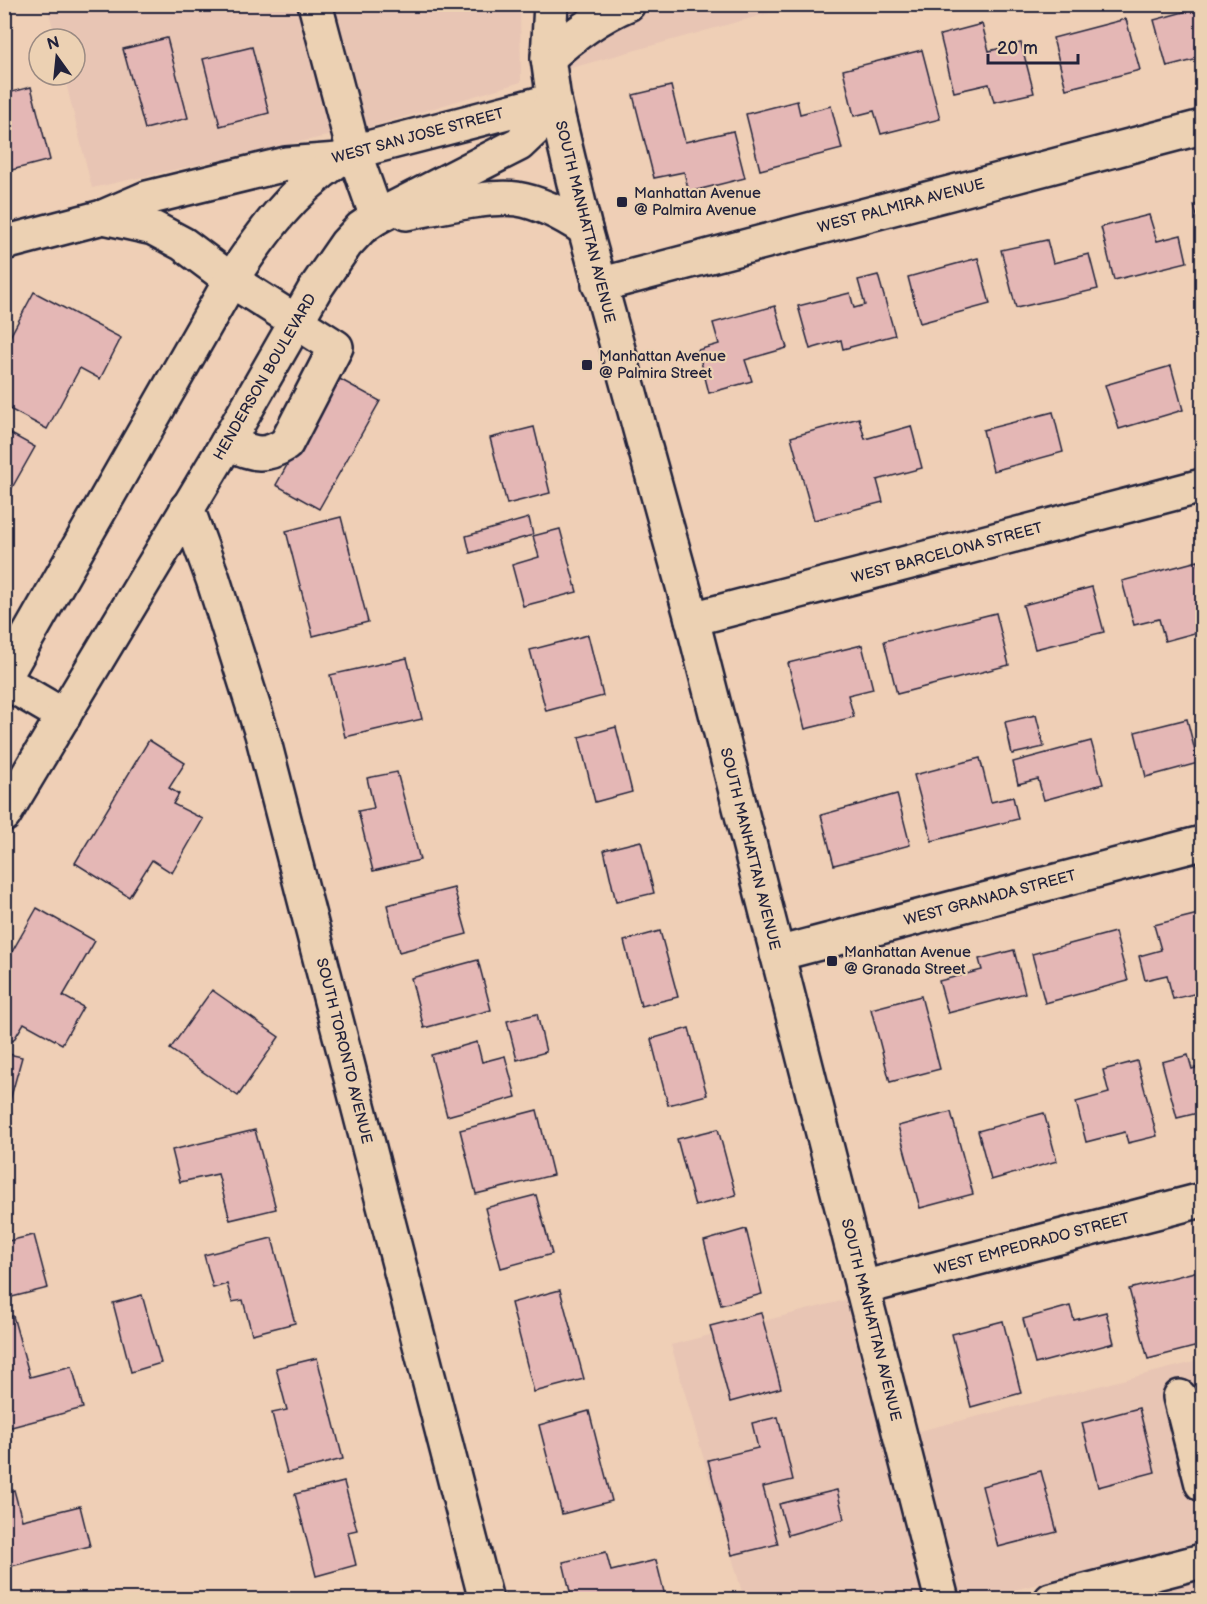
<svg xmlns="http://www.w3.org/2000/svg" width="1207" height="1604" font-family="'Balsamiq Sans',sans-serif">
<rect width="100%" height="100%" fill="#efcfb6"/>
<filter id="ink" filterUnits="userSpaceOnUse"><feTurbulence type="fractalNoise" baseFrequency=".0167" numOctaves="2"/><feDisplacementMap in="SourceGraphic" scale="12" xChannelSelector="R" yChannelSelector="G"/><feConvolveMatrix kernelMatrix="1 2 1 2 8 2 1 2 1" color-interpolation-filters="sRGB"/></filter>
<g filter="url(#ink)">
<g fill="#e8c5b4">
<path d="M47 5H301L336 134 92 188 64 75H75V39H56Z"/>
<path d="M333 5H520L521 82 367 128Z"/>
<path d="M552 5H798L553 73Z"/>
<path d="M849 1299 926 1599H744L671 1345Z"/>
<path d="M1202 1360V1543L978 1599H958L915 1432Z"/>
<path d="M1202 1579V1599H1122Z"/>
</g>
<g fill="#e4b7b5" stroke="#22223b" stroke-width="1.5">
<path d="M1202 7V58L1167 67 1154 20Z"/>
<path d="M1126 19 1140 70 1066 89 1053 38Z"/>
<path d="M982 24 989 51 1021 43 1034 93 994 102 989 84 954 92 940 35Z"/>
<path d="M167 38 188 118 145 129 123 49Z"/>
<path d="M252 47 269 113 220 126 203 59Z"/>
<path d="M922 50 940 119 881 134 874 111 854 116 843 70Z"/>
<path d="M671 86 685 142 733 131 745 178 689 192 684 172 654 178 633 95Z"/>
<path d="M31 87 50 160 4 172V94Z"/>
<path d="M797 101 800 114 831 106 842 149 760 170 746 114Z"/>
<path d="M1202 203V237L1194 205Z"/>
<path d="M1149 215 1157 241 1181 235 1187 262 1114 280 1101 227Z"/>
<path d="M1047 240 1053 263 1089 254 1098 289 1016 308 1001 250Z"/>
<path d="M978 258 990 304 920 323 908 277Z"/>
<path d="M878 275 895 335 843 349 841 340 810 349 798 306 850 293 854 308 865 305 858 280Z"/>
<path d="M34 292 121 338 100 379 80 368 47 429 4 406V348Z"/>
<path d="M775 306 787 348 745 360 752 381 709 393 698 350 719 344 713 323Z"/>
<path d="M1171 366 1183 410 1119 429 1105 385Z"/>
<path d="M336 377 380 401 319 509 276 485Z"/>
<path d="M1053 412 1063 452 993 471 983 430Z"/>
<path d="M859 418 865 439 911 426 922 468 877 480 883 502 814 520 791 437Z"/>
<path d="M534 427 550 493 507 504 490 438Z"/>
<path d="M4 430 35 447 4 502Z"/>
<path d="M341 517 368 622 313 636 286 531Z"/>
<path d="M529 518 533 535 470 553 466 536Z"/>
<path d="M560 529 577 592 523 606 512 565 539 557 533 536Z"/>
<path d="M1198 561 1202 578V631L1165 641 1159 619 1134 625 1122 581Z"/>
<path d="M1092 587 1104 632 1035 649 1023 605Z"/>
<path d="M996 613 1009 665 897 694 884 641Z"/>
<path d="M588 635 603 696 546 711 530 650Z"/>
<path d="M862 645 873 689 848 695 854 717 805 729 788 663Z"/>
<path d="M407 658 422 719 345 737 330 675Z"/>
<path d="M1036 715 1044 747 1012 754 1005 722Z"/>
<path d="M1187 719 1198 763 1146 777 1135 732Z"/>
<path d="M616 727 632 792 595 802 579 737Z"/>
<path d="M149 740 185 763 169 788 179 794 173 804 203 819 172 873 152 860 129 897 75 863Z"/>
<path d="M1091 741 1103 784 1044 800 1038 779 1018 784 1013 762Z"/>
<path d="M980 758 991 802 1013 797 1018 819 932 841 914 775Z"/>
<path d="M397 772 420 860 373 871 358 811 374 808 367 778Z"/>
<path d="M897 794 910 845 834 865 821 815Z"/>
<path d="M641 841 654 893 616 902 604 850Z"/>
<path d="M454 888 467 934 399 952 387 905Z"/>
<path d="M37 908 95 941 63 996 83 1007 62 1044 24 1023 13 1041 4 1037V966Z"/>
<path d="M1202 913V992L1173 999 1167 975 1145 980 1139 956 1161 950 1154 925Z"/>
<path d="M660 931 678 997 641 1006 624 941Z"/>
<path d="M1115 932 1128 981 1045 1003 1032 954Z"/>
<path d="M1014 950 1025 993 948 1013 939 981 982 970 979 959Z"/>
<path d="M478 960 491 1010 424 1028 411 978Z"/>
<path d="M212 990 279 1037 238 1096 170 1049Z"/>
<path d="M921 996 940 1069 890 1082 871 1009Z"/>
<path d="M537 1014 546 1052 517 1060 507 1021Z"/>
<path d="M689 1028 707 1095 668 1105 651 1039Z"/>
<path d="M477 1042 482 1062 505 1056 516 1097 447 1116 431 1055Z"/>
<path d="M4 1053 22 1057 4 1122Z"/>
<path d="M1188 1055 1192 1069 1202 1066V1112L1177 1118 1162 1062Z"/>
<path d="M1137 1061 1157 1136 1128 1143 1125 1132 1086 1142 1076 1102 1109 1093 1103 1070Z"/>
<path d="M537 1110 553 1175 476 1194 460 1130Z"/>
<path d="M951 1112 973 1194 920 1208 898 1126Z"/>
<path d="M1044 1113 1057 1161 991 1180 978 1131Z"/>
<path d="M718 1129 736 1195 695 1206 677 1139Z"/>
<path d="M255 1130 276 1209 230 1220 218 1174 180 1182 172 1150Z"/>
<path d="M536 1195 552 1254 501 1268 485 1208Z"/>
<path d="M746 1229 762 1294 721 1305 704 1241Z"/>
<path d="M34 1235 48 1288 4 1299V1242Z"/>
<path d="M272 1238 295 1323 252 1334 243 1300 232 1302 227 1284 213 1288 204 1255Z"/>
<path d="M1202 1270V1345L1148 1359 1129 1289Z"/>
<path d="M560 1290 584 1379 534 1392 511 1303Z"/>
<path d="M142 1295 161 1363 131 1372 113 1303Z"/>
<path d="M1070 1306 1074 1320 1106 1312 1114 1343 1035 1364 1023 1319Z"/>
<path d="M761 1313 781 1388 730 1402 710 1326Z"/>
<path d="M13 1316 30 1377 72 1366 83 1408 4 1429V1318Z"/>
<path d="M1003 1321 1021 1393 971 1407 952 1334Z"/>
<path d="M317 1358 343 1459 287 1473 272 1413 287 1410 276 1368Z"/>
<path d="M1139 1408 1155 1472 1098 1487 1082 1423Z"/>
<path d="M589 1411 612 1501 562 1514 539 1425Z"/>
<path d="M778 1417 793 1480 763 1487 778 1544 732 1555 708 1460 758 1448 752 1423Z"/>
<path d="M1041 1471 1057 1532 998 1547 982 1486Z"/>
<path d="M344 1482 357 1530 348 1532 356 1565 316 1576 295 1494Z"/>
<path d="M14 1490 22 1520 80 1506 90 1546 4 1568V1493Z"/>
<path d="M837 1490 844 1519 788 1535 779 1504Z"/>
<path d="M606 1552 611 1571 656 1560 666 1600H596L595 1597 572 1600 563 1562Z"/>
</g>
<g fill="none" stroke-linecap="round" stroke-linejoin="round">
<defs>
<g id="minor">
<path d="M315 4 354 152 377 217"/>
<path d="M548 58C572 36 597 17 628 4"/>
<path d="M406 213C436 208 488 195 517 199 542 203 564 215 585 229"/>
<path d="M103 217 153 228 183 244 231 280 336 347 286 444C262 459 253 453 227 443"/>
<path d="M4 243 103 217 147 198 286 164 338 160 354 152 372 147 554 100"/>
<path d="M599 285 1202 127"/>
<path d="M187 508 213 579 262 734 486 1600"/>
<path d="M692 619 1202 486"/>
<path d="M4 678 231 280C262 233 291 193 338 160"/>
<path d="M4 681 64 716"/>
<path d="M4 815 227 443 315 289 346 244 361 228 377 217 519 144 539 125 554 100"/>
<path d="M777 954 1202 843"/>
<path d="M862 1288 1202 1200"/>
<path d="M1180 1397 1202 1484"/>
<path d="M1051 1600 1202 1561"/>
</g>
<path id="major" d="M551 4 548 58 554 100 585 229 692 619 942 1600"/>
</defs>
<use href="#minor" stroke="#22223b" stroke-width="38"/>
<use href="#major" stroke="#22223b" stroke-width="38"/>
<use href="#minor" stroke="#ecd1b3" stroke-width="33"/>
<use href="#major" stroke="#ecd1b3" stroke-width="33"/>
</g>
</g>
<g fill="#22223b" stroke="#ecd1b3" stroke-width="2">
<rect x="616" y="196" width="12" height="12" rx="3"/>
<rect x="581" y="359" width="12" height="12" rx="3"/>
<rect x="826" y="955" width="12" height="12" rx="3"/>
</g>
<g text-anchor="middle" dominant-baseline="central" stroke-width="4.5" stroke-linejoin="round" paint-order="stroke">
<g font-size="15" fill="#22223b" stroke="#ecd1b3">
<text transform="translate(418 136) rotate(-15)">WEST SAN JOSE STREET</text>
<text transform="translate(901 206) rotate(-15)">WEST PALMIRA AVENUE</text>
<text transform="translate(585 222) rotate(76)">SOUTH MANHATTAN AVENUE</text>
<text transform="translate(265 377) rotate(-60)">HENDERSON BOULEVARD</text>
<text transform="translate(947 553) rotate(-15)">WEST BARCELONA STREET</text>
<text transform="translate(750 849) rotate(76)">SOUTH MANHATTAN AVENUE</text>
<text transform="translate(990 898) rotate(-15)">WEST GRANADA STREET</text>
<text transform="translate(344 1051) rotate(76)">SOUTH TORONTO AVENUE</text>
<text transform="translate(1032 1244) rotate(-15)">WEST EMPEDRADO STREET</text>
<text transform="translate(871 1320) rotate(76)">SOUTH MANHATTAN AVENUE</text>
</g>
<g font-size="15" fill="#22223b" stroke="#ecd1b3" text-anchor="start">
<text x="634" y="193">Manhattan Avenue<tspan x="634" dy="17">@ Palmira Avenue</tspan></text>
<text x="599" y="356">Manhattan Avenue<tspan x="599" dy="17">@ Palmira Street</tspan></text>
<text x="844" y="952">Manhattan Avenue<tspan x="844" dy="17">@ Granada Street</tspan></text>
</g>
</g>
<rect width="1207" height="1604" fill="none" stroke="#ecd1b3" stroke-width="24"/>
<rect x="12" y="12" width="1183" height="1580" fill="none" stroke="#22223b" stroke-width="2" filter="url(#ink)"/>
<g transform="translate(57 57) rotate(345)"><circle r="28" fill="#ecd1b3" stroke="#9b8b83" stroke-width="1.5"/>
<path d="M0-4.5L10 22L0 15L-10 22Z" fill="#22223b"/>
<text y="-9" font-size="16" font-weight="bold" text-anchor="middle" fill="#22223b">N</text>
</g>
<path d="M988 54v9h90v-9" fill="none" stroke="#22223b" stroke-width="3"/>
<text x="997" y="54" font-size="18" fill="#22223b" stroke="#ecd1b3" stroke-width="4.5" paint-order="stroke">20 m</text>
</svg>
